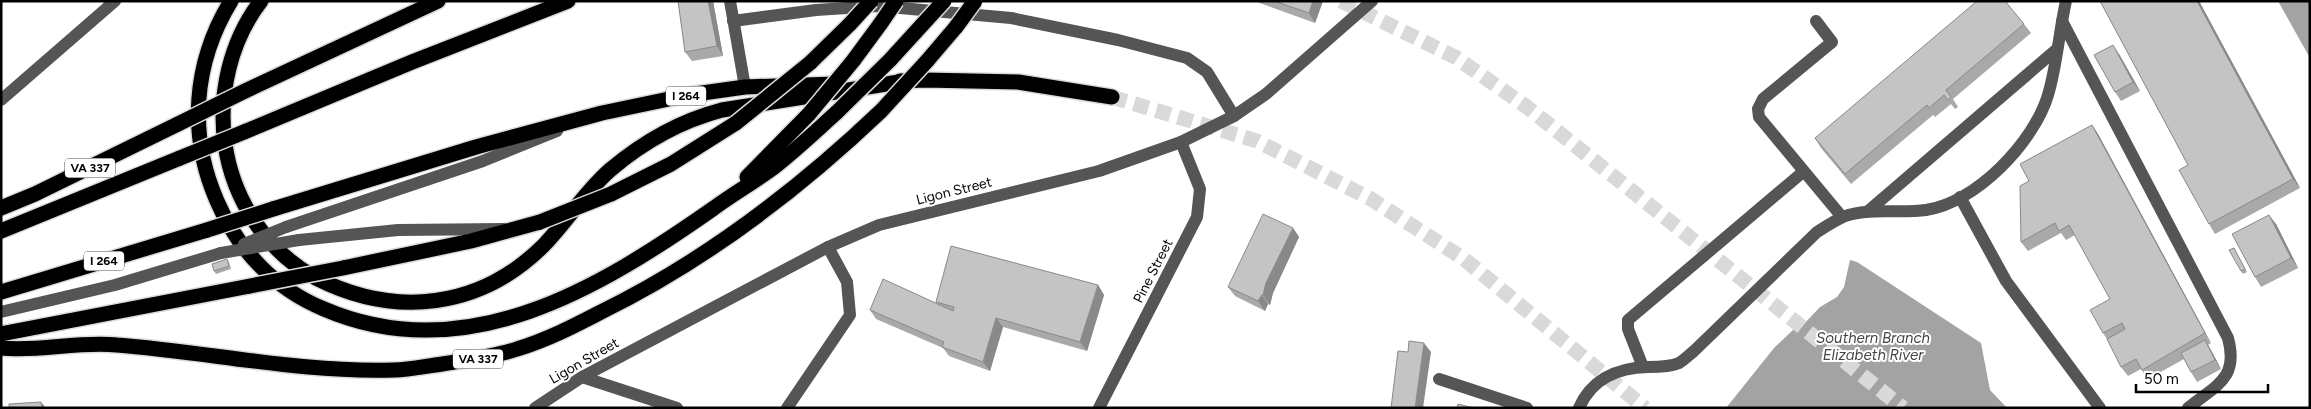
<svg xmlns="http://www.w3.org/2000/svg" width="2311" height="409" font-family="Figtree,sans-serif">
<rect width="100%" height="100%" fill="#fff"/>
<g fill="#a3a3a3">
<path d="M2278 1H2310V58Z"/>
<path d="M1850 260 1857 262 1981 343 1990 390 2007 408H1726L1774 348 1794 329 1802 326 1820 307 1837 297 1844 287Z"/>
</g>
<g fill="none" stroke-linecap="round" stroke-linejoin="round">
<g stroke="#d9d9d9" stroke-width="15" stroke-dasharray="15 8" stroke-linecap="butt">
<path d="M1341 1 1455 57 1527 107 1903 408"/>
<path d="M1112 97 1257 141 1371 199 1464 259 1645 408"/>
</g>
<defs>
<g id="highway">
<path d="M231 1C193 63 188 135 217 201 238 250 275 289 324 309 466 370 600 288 714 208 733 194 754 182 773 168 795 151 816 131 837 112"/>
<path d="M261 1C230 41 218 95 225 144 233 200 267 252 316 278 395 318 480 309 544 245 567 221 585 192 610 170 643 142 680 121 722 110L899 82"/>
<path d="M890 60 922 25"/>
<path d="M853 61 881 23"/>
<path d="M927 61 956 27"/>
<path d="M810 63 850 24"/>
<path d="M900 81 925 80 1018 82 1112 97"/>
<path d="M245 91 438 1"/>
<path d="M244 132 412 62 568 1"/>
<path d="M747 177 809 114"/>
<path d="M611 194 671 164 736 123"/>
<path d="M1 208 35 194 178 124"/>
<path d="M273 209 476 147 602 113 688 95 745 87 835 84"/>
<path d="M1 231 180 158"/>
<path d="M343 268 471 241 540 222"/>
<path d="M1 292 207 230"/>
<path d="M1 334 250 286"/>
<path d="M1 348C39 352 78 341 117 345 209 352 301 373 394 370 410 370 426 366 442 364 467 360 493 357 517 349 547 340 574 326 601 312 705 261 797 191 881 111"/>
</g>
</defs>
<use href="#highway" stroke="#dbdbdb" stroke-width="18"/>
<g stroke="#555" stroke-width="12">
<path d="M730 1 745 87"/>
<path d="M733 21 816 10 878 6 1011 18 1118 40 1187 58 1207 72 1234 116"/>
<path d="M1816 21 1832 42 1763 99 1758 109 1759 117 1842 217"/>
<path d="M2062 21 2228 338C2239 379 2216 385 2188 408"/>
<path d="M1 100 115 1"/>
<path d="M1960 197 2006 281 2100 408"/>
<path d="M1867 212 2057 49"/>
<path d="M286 227 483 161 557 131"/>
<path d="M299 240 398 230 504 229"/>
<path d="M1 312 115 285 221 253"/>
<path d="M1643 367 1628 329V320L1803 172"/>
<path d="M582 377 677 408"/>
<path d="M1439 379 1527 408"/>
<path d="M535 408 582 377 828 247 879 225 1099 171 1181 142 1234 116 1266 94 1372 1"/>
<path d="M787 408 850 315 847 282 828 247"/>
<path d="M1099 408 1197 217 1200 189 1181 142"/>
<path d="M1579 408C1592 378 1617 368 1648 367 1658 367 1670 367 1679 363 1684 360 1689 355 1694 351L1817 232C1825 227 1834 221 1843 217 1869 207 1899 214 1926 210 1976 203 2034 142 2048 95 2057 65 2059 32 2066 1"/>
</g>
<use href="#highway" stroke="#000" stroke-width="15"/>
<defs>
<g id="highway-bridge">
<path d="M881 23 896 1"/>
<path d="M850 24 871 1"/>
<path d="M922 25 944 1"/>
<path d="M956 27 975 1"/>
<path d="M881 111 927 61"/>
<path d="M837 112 890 60"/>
<path d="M809 114 853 61"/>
<path d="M736 123 810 63"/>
<path d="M178 124 245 91"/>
<path d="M180 158 244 132"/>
<path d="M540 222 611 194"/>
<path d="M207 230 273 209"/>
<path d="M250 286 343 268"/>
</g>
</defs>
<use href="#highway-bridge" stroke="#dbdbdb" stroke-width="18" stroke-linecap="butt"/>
<g stroke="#555" stroke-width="12">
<path d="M244 244 286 227"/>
<path d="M221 253 299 240"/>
</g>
<use href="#highway-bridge" stroke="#000" stroke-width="15"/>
</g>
<g fill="#a9a9a9">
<path d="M678 1H713L723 56 692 61 685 52Z"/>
<path d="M1254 1H1323L1315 23Z"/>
<path d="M2100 1H2199L2300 188 2215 234 2209 224 2188 165Z"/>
<path d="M2024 24 2031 33 1953 99 1958 107 1955 109 1951 104 1935 117 1933 115 1851 184 1821 148 1815 138Z"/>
<path d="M2119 54 2140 91 2121 101 2115 92Z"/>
<path d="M2092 125 2098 134 2211 343 2208 345 2221 369 2197 382 2191 372 2184 359 2148 379 2141 369 2128 376 2121 367 2107 339 2103 333 2110 299 2075 235 2066 240 2061 233 2028 251 2021 242 2029 181Z"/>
<path d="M2276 224 2298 268 2261 287 2255 277Z"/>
<path d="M1293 228 1299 237 1273 293 1270 305 1268 304 1265 311 1235 296 1228 287Z"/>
<path d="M2234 248 2247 272 2243 274 2241 271Z"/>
<path d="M227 259 229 262 231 269 216 274 214 271Z"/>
<path d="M1098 285 1104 295 1087 351 1003 327 990 371 949 356 943 348 876 319 870 310 938 304 936 302Z"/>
</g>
<g fill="#898989">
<path d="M708 1H713L723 56 717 46Z"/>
<path d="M1313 1H1323L1315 23 1309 13Z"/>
<path d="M2197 1H2199L2300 188 2293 179Z"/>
<path d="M2113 45 2119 54 2140 91 2133 82Z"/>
<path d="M2092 125 2098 134 2211 343 2205 333Z"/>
<path d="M2269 215 2276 224 2298 268 2291 258Z"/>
<path d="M1293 228 1299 237 1273 293 1270 305 1263 295 1266 283Z"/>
<path d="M1098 285 1104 295 1087 351 1080 342Z"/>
<path d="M1262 295 1268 304 1265 311 1258 301Z"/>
<path d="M996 318 1003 327 990 371 983 362Z"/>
<path d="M2205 340 2211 350 2221 369 2215 360Z"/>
<path d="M1424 343 1431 352 1423 408H1415Z"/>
<path d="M41 402 46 408H42Z"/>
</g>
<g fill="#c4c4c4" stroke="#898989">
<path d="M678 1H708L717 46 685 52Z"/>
<path d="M1274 1H1313L1309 13Z"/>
<path d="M1977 1H2005L2024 24 1946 90 1951 97 1948 100 1944 95 1929 108 1927 105 1845 174 1815 138Z"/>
<path d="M2100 1H2197L2293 179 2209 224 2179 170 2188 165Z"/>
<path d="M2113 45 2133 82 2115 92 2094 55Z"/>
<path d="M2092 125 2205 333 2142 370 2136 359 2121 367 2107 339 2125 329 2122 323 2103 333 2090 310 2110 299 2069 225 2059 231 2055 223 2021 242 2020 186 2029 181 2020 164Z"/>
<path d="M1263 214 1293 228 1266 283 1263 295H1262L1258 301 1228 287Z"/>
<path d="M2269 215 2291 258 2255 277 2232 234Z"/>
<path d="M951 246 1098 285 1080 342 996 318 983 362 942 347 944 342 870 310 883 279 953 311 954 307 936 302Z"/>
<path d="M2234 248 2245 269 2241 271 2229 250Z"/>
<path d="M227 259 229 266 214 271 212 264Z"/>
<path d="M2205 340 2215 360 2191 372 2181 353Z"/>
<path d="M1409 341 1424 343 1415 408H1391L1398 351 1408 352Z"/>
<path d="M41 402 42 408H9V404Z"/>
<path d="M1458 404 1474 408H1457Z"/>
</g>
<g text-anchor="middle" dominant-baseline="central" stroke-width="4" stroke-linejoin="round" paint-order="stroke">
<g fill="#fff" stroke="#4c4c4c" stroke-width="1">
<rect x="666" y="86.5" width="40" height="19" rx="4"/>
<rect x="65" y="158.5" width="50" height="19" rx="4"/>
<rect x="84" y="251.5" width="40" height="19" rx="4"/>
<rect x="453" y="349.5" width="50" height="19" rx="4"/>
</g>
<g font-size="12" font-weight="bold" fill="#000">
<text x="686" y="96">I 264</text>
<text x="90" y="168">VA 337</text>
<text x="104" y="261">I 264</text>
<text x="478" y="359">VA 337</text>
</g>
<g font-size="14" fill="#000" stroke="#fff">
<text transform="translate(954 191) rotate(-14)">Ligon Street</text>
<text transform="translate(1153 271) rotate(-63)">Pine Street</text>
<text transform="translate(584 361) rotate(-30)">Ligon Street</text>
</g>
<g font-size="15" font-style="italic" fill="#444" stroke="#fff">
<text x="1873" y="338">Southern Branch<tspan x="1873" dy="17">Elizabeth River</tspan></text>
</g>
</g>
<rect width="2311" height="409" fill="none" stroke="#000000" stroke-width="5"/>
<path d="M2136 384v8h132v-8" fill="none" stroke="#000000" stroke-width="2.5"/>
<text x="2144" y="384" font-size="15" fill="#000000" stroke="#ffffff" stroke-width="4" paint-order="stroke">50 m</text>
</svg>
